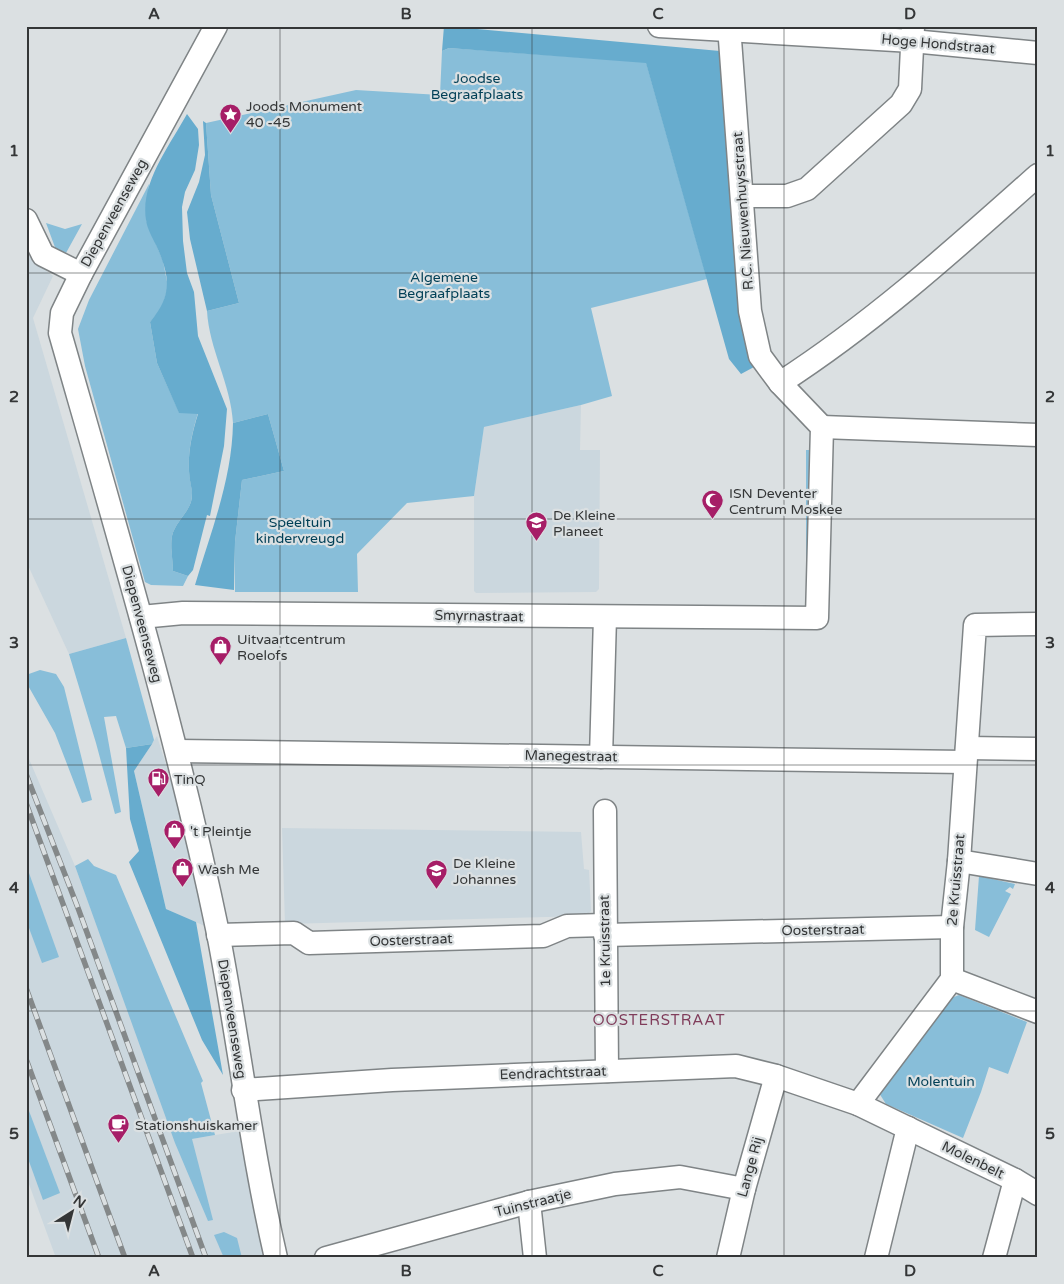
<svg xmlns="http://www.w3.org/2000/svg" width="1064" height="1284" font-family="'Varela Round',sans-serif">
<rect width="100%" height="100%" fill="#dbe0e2"/>
<g fill="#cbd7de">
<path d="M26 246 32 260 53 276 33 318 126 638 69 654 26 561Z"/>
<path d="M581 405 580 450H600L599 589 596 592 476 593 474 591V496L484 427Z"/>
<path d="M157 736 190 841 207 927 166 909 134 771Z"/>
<path d="M26 752 75 866 99 931 192 1139 239 1131 267 1258H56L26 1176Z"/>
<path d="M282 828 581 832 584 869 589 870 591 911 586 916 285 924Z"/>
</g>
<g fill="#88bed9">
<path d="M449 48 646 62 707 279 591 308 612 396 581 405 484 427 474 496 407 503 357 554 358 592H235V542L242 480 284 471 268 414 233 423C231 384 209 349 207 311L239 303 211 195 206 123 356 90 440 95 442 51Z"/>
<path d="M149 184 146 220 163 261 168 287 162 308 150 322 157 363 179 412 198 413C192 433 188 450 189 471 189 481 194 490 191 502 187 514 175 523 172 536 170 546 173 560 173 571L188 576 183 586 151 585 145 582 85 366 78 329 89 300Z"/>
<path d="M46 223 65 229 82 224 66 253 56 250Z"/>
<rect x="806" y="450" width="8" height="141"/>
<path d="M126 638 154 740 152 744 126 748 116 716 104 717 121 812 115 814 96 743 69 654Z"/>
<path d="M40 670 56 674 64 687 92 800 82 803 55 733 26 682V675Z"/>
<path d="M88 859 94 866 116 875 203 1081 201 1083 215 1135 192 1139 213 1220 208 1221 175 1143 75 866Z"/>
<path d="M29 873 59 957 42 963 26 920V874Z"/>
<path d="M979 876 1015 884 1013 889 1010 887 1005 891 1011 894 989 937 975 930Z"/>
<path d="M959 995 1027 1022 1008 1074 989 1067 981 1092 963 1138 886 1104 879 1093 949 999Z"/>
<path d="M26 1103 60 1193 43 1200 26 1153Z"/>
<path d="M224 1232 237 1238 242 1258H224L214 1235Z"/>
</g>
<g fill="#67acce">
<path d="M444 26 720 51 743 335 754 367 741 374 729 359 646 63 449 48 442 51Z"/>
<path d="M187 114 198 129 199 145 195 170 185 192 182 207 183 241 187 273 194 292 198 336 227 409 224 446 210 516 207 515 193 570 188 576 173 571C173 561 170 546 172 536 175 523 187 514 191 502 194 491 189 482 189 471 188 451 192 433 198 414L179 413 157 363 150 322C173 295 170 276 156 245 152 237 147 228 146 220 140 183 170 145 187 114Z"/>
<path d="M203 121 206 123 211 195 239 303 207 311 190 239 187 212 199 182 205 155Z"/>
<path d="M268 414 284 471 242 480 235 542 234 590 195 585C211 531 232 480 233 423Z"/>
<path d="M152 744 134 771 166 909 196 922 223 1075 202 1040 129 862 139 851 130 819 126 748Z"/>
</g>
<g fill="none" stroke-linecap="round" stroke-linejoin="round">
<defs>
<g id="minor">
<path d="M216 26 81 274 62 313 60 333C117 532 176 730 218 933 239 1041 251 1150 276 1258"/>
<path d="M659 26 912 41 1038 53"/>
<path d="M743 196H787L807 189 901 104 910 89 913 27"/>
<path d="M26 220 43 255 81 274"/>
<path d="M780 383C873 323 955 249 1038 175"/>
<path d="M822 427 1038 435"/>
<path d="M141 617 183 613 817 618 822 427 780 383 760 356 750 311 729 26"/>
<path d="M967 748 1038 749"/>
<path d="M177 751 965 762"/>
<path d="M601 757 605 617"/>
<path d="M605 811 607 1071"/>
<path d="M959 861 1038 874"/>
<path d="M218 935 294 933 309 943 543 936 567 926 605 925"/>
<path d="M605 935 952 927"/>
<path d="M952 979 1038 1012"/>
<path d="M243 1090 392 1080 736 1066 776 1076 858 1104 1015 1180 1038 1194"/>
<path d="M858 1104 952 979V927L959 861 975 625 1038 624"/>
<path d="M529 1202 535 1258"/>
<path d="M326 1258 529 1202 615 1184 680 1177 744 1189"/>
<path d="M728 1258 744 1189 776 1076"/>
<path d="M876 1258 908 1128"/>
<path d="M994 1258 1015 1180"/>
</g>
</defs>
<use href="#minor" stroke="#7f8486" stroke-width="25"/>
<use href="#minor" stroke="#fff" stroke-width="22"/>
<defs>
<g id="rail">
<path d="M26 774 78 908 206 1258"/>
<path d="M26 803 193 1258"/>
<path d="M26 988 125 1258"/>
<path d="M26 1059 99 1258"/>
</g>
</defs>
<use href="#rail" stroke="#848889" stroke-width="5.5"/>
<use href="#rail" stroke="#dbe0e2" stroke-width="4" stroke-dasharray="11" stroke-linecap="butt"/>
</g>
<path fill="none" stroke="#343637" stroke-width="1" stroke-opacity="0.55" d="M280 26V1258M532 26V1258M784 26V1258M26 273H1038M26 519H1038M26 765H1038M26 1011H1038"/>
<defs>
<symbol id="sight-pin" viewBox="-11 -11 22 30"><path d="M0 17L-7.5 6A9.5 9.5 0 1 1 7.5 6Z" fill="#a61e67" stroke="#dbe0e2"/><path d="M0-6L1.8-2.2L6-1.7L2.9 1.2L3.7 5.4L0 3.3L-3.7 5.4L-2.9 1.2L-6-1.7L-1.8-2.2Z" fill="#fff"/></symbol>
<symbol id="mosque-pin" viewBox="-11 -11 22 30"><path d="M0 17L-7.5 6A9.5 9.5 0 1 1 7.5 6Z" fill="#a61e67" stroke="#dbe0e2"/><path d="M3.5-4.9A6 6 0 1 0 3.5 4.9A5 5 0 1 1 3.5-4.9Z" fill="#fff"/></symbol>
<symbol id="school-pin" viewBox="-11 -11 22 30"><path d="M0 17L-7.5 6A9.5 9.5 0 1 1 7.5 6Z" fill="#a61e67" stroke="#dbe0e2"/><path d="M0-5L7-2L0 1L-7-2ZM-4 1L0 2.5L4 1V4Q0 6-4 4Z" fill="#fff"/></symbol>
<symbol id="shop-pin" viewBox="-11 -11 22 30"><path d="M0 17L-7.5 6A9.5 9.5 0 1 1 7.5 6Z" fill="#a61e67" stroke="#dbe0e2"/><path d="M-5-2.5h2.3a2.7 3.5 0 0 1 5.4 0H5L5.5 6h-11ZM-1.5-2.5h3a1.5 2.3 0 0 0-3 0Z" fill="#fff"/></symbol>
<symbol id="fuel-pin" viewBox="-11 -11 22 30"><path d="M0 17L-7.5 6A9.5 9.5 0 1 1 7.5 6Z" fill="#a61e67" stroke="#dbe0e2"/><path d="M-5.5-6h7V0h2V4h1.3V-2.5L3-4.5l.8-.8L6-3V5H2.5V1h-1V6h-7ZM-4.2-4.7v3.2H.2V-4.7Z" fill="#fff"/></symbol>
<symbol id="cafe-pin" viewBox="-11 -11 22 30"><path d="M0 17L-7.5 6A9.5 9.5 0 1 1 7.5 6Z" fill="#a61e67" stroke="#dbe0e2"/><path d="M-5.5-4.5H6V0H3Q3 3.5 0 3.5H-2.5Q-5.5 3.5-5.5 0ZM3-3.2v2h1.7v-2ZM-6 4.5H4V6H-6Z" fill="#fff"/></symbol>
</defs>
<g fill-rule="evenodd">
<use href="#sight-pin" x="218" y="102" width="25" height="34"/>
<use href="#mosque-pin" x="700" y="488" width="25" height="34"/>
<use href="#school-pin" x="524" y="510" width="25" height="34"/>
<use href="#shop-pin" x="208" y="634" width="25" height="34"/>
<use href="#fuel-pin" x="146" y="766" width="25" height="34"/>
<use href="#shop-pin" x="162" y="818" width="25" height="34"/>
<use href="#shop-pin" x="170" y="856" width="25" height="34"/>
<use href="#school-pin" x="424" y="858" width="25" height="34"/>
<use href="#cafe-pin" x="106" y="1112" width="25" height="34"/>
</g>
<g text-anchor="middle" dominant-baseline="central" stroke-width="4.5" stroke-linejoin="round" paint-order="stroke">
<g font-size="14" fill="#343637" stroke="#dbe0e2">
<text transform="translate(938 44) rotate(5)">Hoge Hondstraat</text>
<text transform="translate(743 211) rotate(-94)">R.C. Nieuwenhuysstraat</text>
<text transform="translate(114 213) rotate(-61)">Diepenveenseweg</text>
<text transform="translate(479 616) rotate(1)">Smyrnastraat</text>
<text transform="translate(142 624) rotate(75)">Diepenveenseweg</text>
<text transform="translate(571 756) rotate(1)">Manegestraat</text>
<text transform="translate(956 880) rotate(-85)">2e Kruisstraat</text>
<text transform="translate(823 930) rotate(-1)">Oosterstraat</text>
<text transform="translate(411 940) rotate(-2)">Oosterstraat</text>
<text transform="translate(605 941) rotate(-91)">1e Kruisstraat</text>
<text transform="translate(232 1019) rotate(81)">Diepenveenseweg</text>
<text transform="translate(553 1073) rotate(-2)">Eendrachtstraat</text>
<text transform="translate(973 1160) rotate(26)">Molenbelt</text>
<text transform="translate(750 1167) rotate(-75)">Lange Rij</text>
<text transform="translate(533 1203) rotate(-14)">Tuinstraatje</text>
</g>
<g font-size="14" fill="#003f56" stroke="#dbe0e2">
<text x="477" y="78">Joodse<tspan x="477" dy="16">Begraafplaats</tspan></text>
<text x="444" y="277">Algemene<tspan x="444" dy="16">Begraafplaats</tspan></text>
<text x="300" y="522">Speeltuin<tspan x="300" dy="16">kindervreugd</tspan></text>
<text x="941" y="1081">Molentuin</text>
</g>
<g font-size="14" fill="#343637" stroke="#dbe0e2" text-anchor="start">
<text x="246" y="106">Joods Monument<tspan x="246" dy="16">40 -45</tspan></text>
<text x="729" y="493">ISN Deventer<tspan x="729" dy="16">Centrum Moskee</tspan></text>
<text x="553" y="515">De Kleine<tspan x="553" dy="16">Planeet</tspan></text>
<text x="237" y="639">Uitvaartcentrum<tspan x="237" dy="16">Roelofs</tspan></text>
<text x="174" y="779">TinQ</text>
<text x="190" y="831">'t Pleintje</text>
<text x="453" y="863">De Kleine<tspan x="453" dy="16">Johannes</tspan></text>
<text x="198" y="869">Wash Me</text>
<text x="135" y="1125">Stationshuiskamer</text>
</g>
<g font-size="15" letter-spacing="1" fill="#803d5b" stroke="#dbe0e2">
<text x="659" y="1020">OOSTERSTRAAT</text>
</g>
</g>
<rect width="1064" height="1284" fill="none" stroke="#dbe0e2" stroke-width="55"/>
<g transform="translate(72 1212) rotate(36)" stroke="#dbe0e2" stroke-width="4" paint-order="stroke">
<path d="M0-4L9 19L0 12L-9 19Z" fill="#343637"/>
<text y="-8" font-size="14" font-weight="bold" text-anchor="middle" fill="#343637">N</text>
</g>
<rect x="28" y="28" width="1008" height="1228" fill="none" stroke="#343637" stroke-width="2"/>
<g font-size="16" text-anchor="middle" font-weight="bold" fill="#343637">
<text x="154" y="19">A</text>
<text x="406" y="19">B</text>
<text x="658" y="19">C</text>
<text x="910" y="19">D</text>
<text x="14" y="156">1</text>
<text x="1050" y="156">1</text>
<text x="14" y="402">2</text>
<text x="1050" y="402">2</text>
<text x="14" y="648">3</text>
<text x="1050" y="648">3</text>
<text x="14" y="893">4</text>
<text x="1050" y="893">4</text>
<text x="14" y="1139">5</text>
<text x="1050" y="1139">5</text>
<text x="154" y="1276">A</text>
<text x="406" y="1276">B</text>
<text x="658" y="1276">C</text>
<text x="910" y="1276">D</text>
</g>
</svg>
